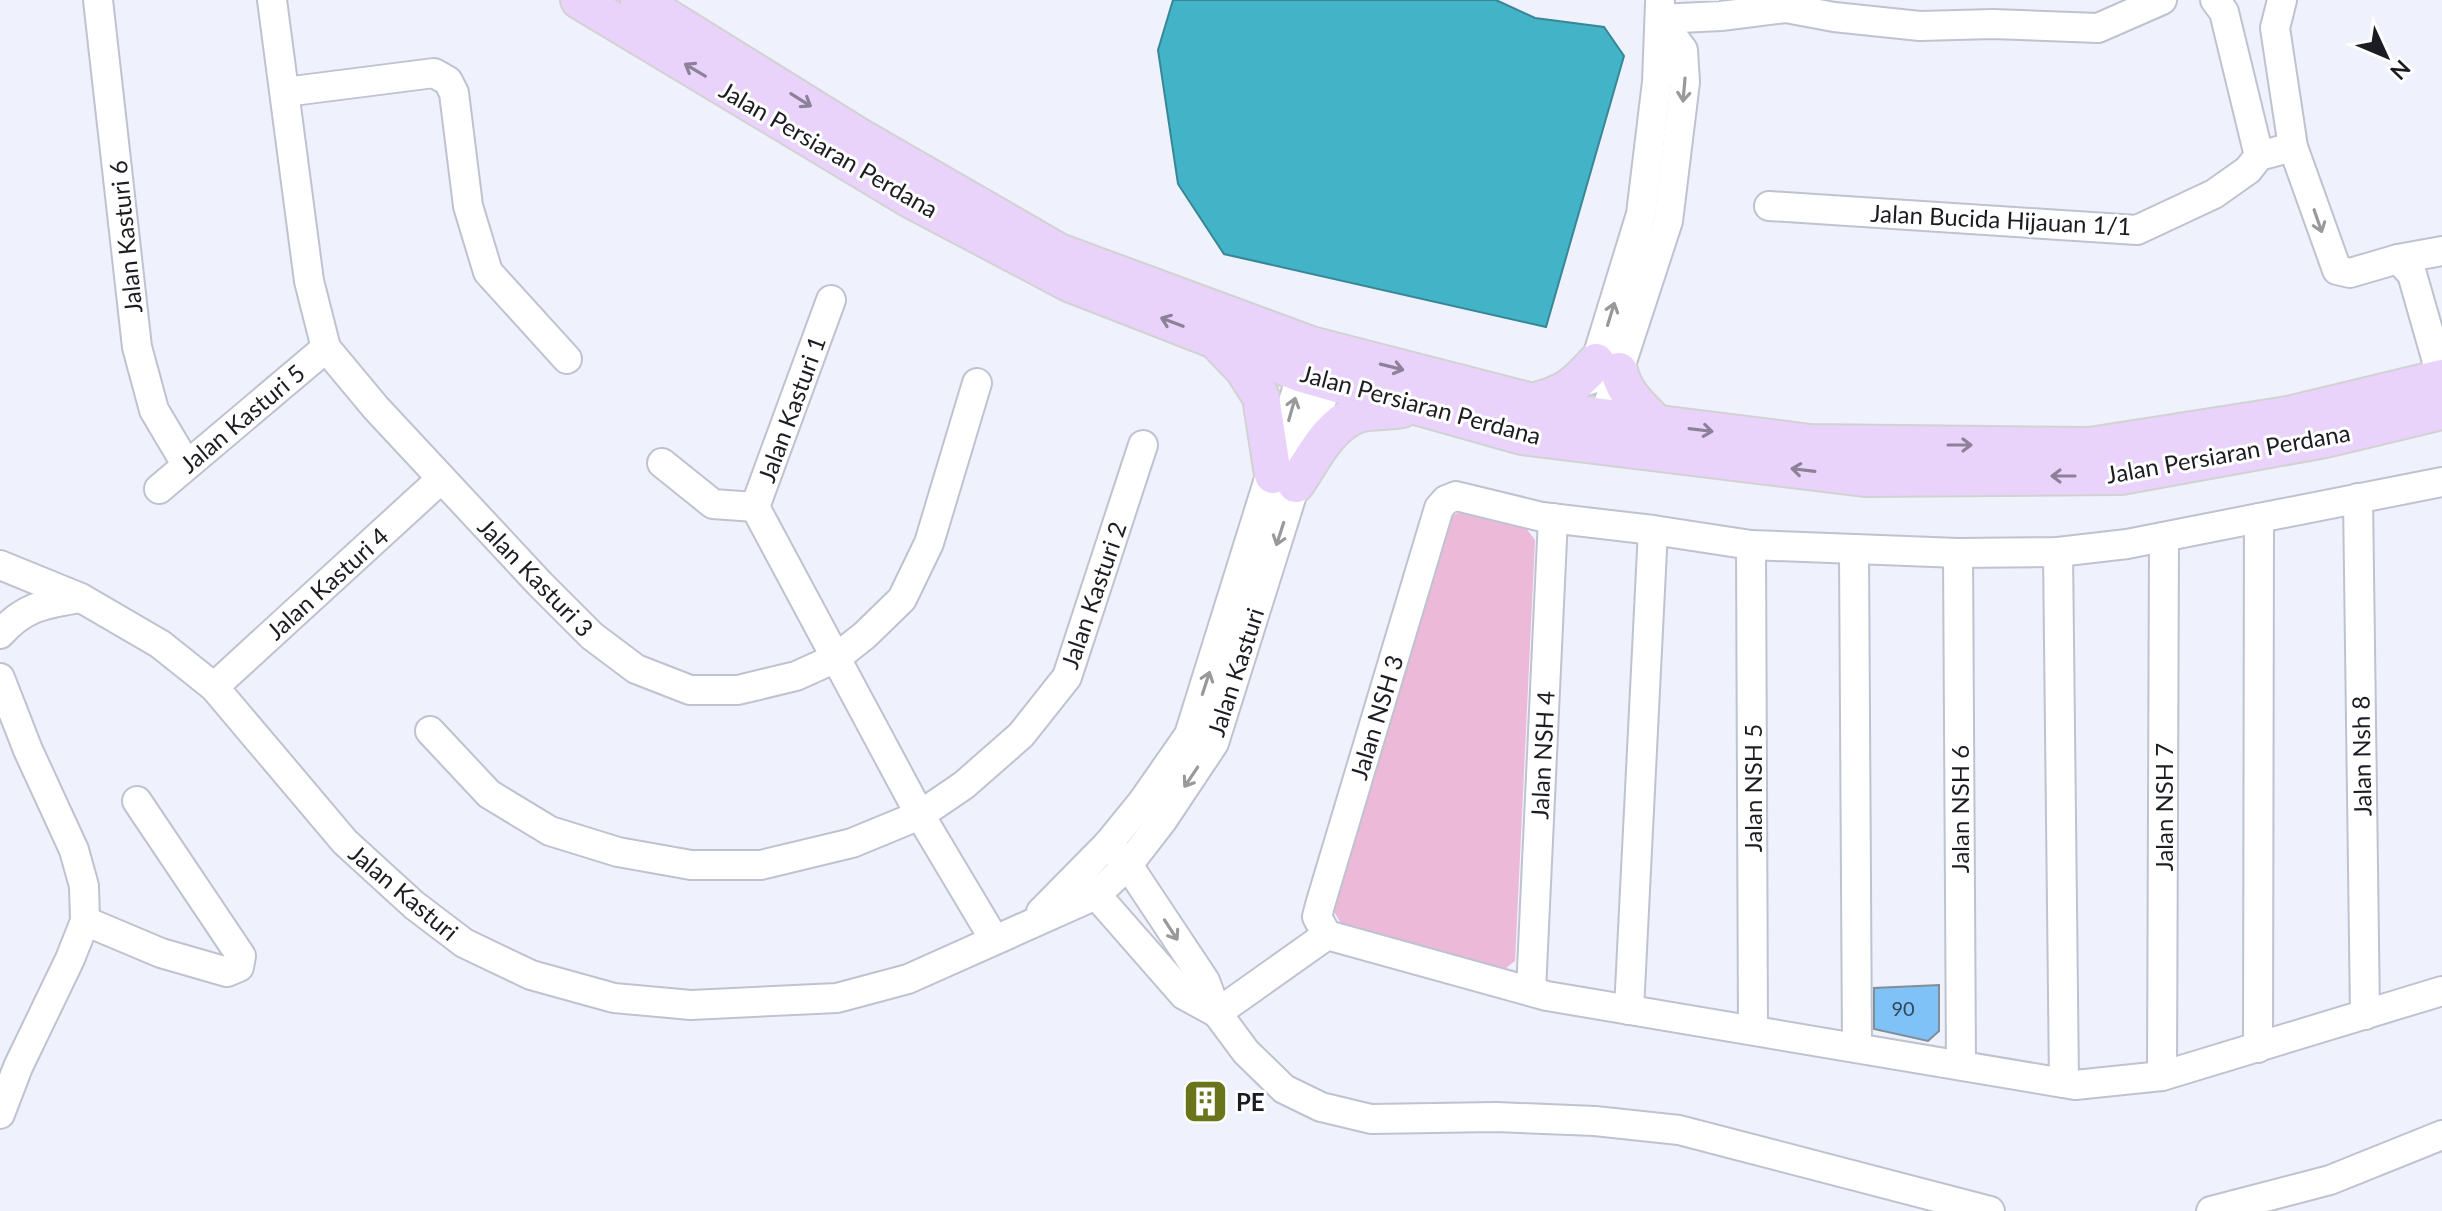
<svg xmlns="http://www.w3.org/2000/svg" width="2442" height="1211" font-family="Lato,sans-serif">
<rect width="100%" height="100%" fill="#eff1fd"/>
<path fill="#ecb9d9" d="M1468 508 1519 519 1535 540 1515 961 1497 975 1342 925 1329 903 1444 520Z"/>
<path fill="#43b4c8" stroke="#378796" stroke-width="2" d="M1173 0H1496L1535 18 1604 27 1624 56 1546 327 1224 254 1178 184 1158 50Z"/>
<g fill="#7fc2f8" stroke="#828e97" stroke-width="2">
<path d="M1939 985V1031L1928 1041 1874 1029V988Z"/>
<path d="M1199 1084 1223 1106 1210 1119 1187 1096Z"/>
</g>
<g fill="none" stroke-linecap="round" stroke-linejoin="round">
<defs>
<g id="minor">
<path d="M98 0 137 347 154 410 186 464"/>
<path d="M272 0 309 281 326 348 376 408 540 584 592 636 636 669 690 690H738L796 676 836 658 865 635 902 599 929 543 977 383"/>
<path d="M2215 0 2224 12 2259 156"/>
<path d="M2282 0 2275 28 2293 147 2337 270 2350 273 2398 259 2442 251"/>
<path d="M1660 19 1721 16 1786 8 1834 17 1920 26 1993 24 2098 28 2162 0"/>
<path d="M285 92 434 73 448 81 454 93 468 206 488 272 567 359"/>
<path d="M1769 206 2137 230 2214 194 2248 170 2259 156 2293 147"/>
<path d="M2398 259 2412 274 2442 379"/>
<path d="M1590 380 1641 214 1657 82 1660 3"/>
<path d="M1598 435 1668 221 1685 82 1683 50 1660 19"/>
<path d="M662 463 713 504 755 507 831 300"/>
<path d="M159 489 326 348"/>
<path d="M2358 498 2365 1015"/>
<path d="M755 507 920 815 994 939"/>
<path d="M1751 545 1753 1030"/>
<path d="M1854 551 1857 1048"/>
<path d="M2058 552 2064 1083"/>
<path d="M1958 553 1961 1065"/>
<path d="M0 565 81 598 160 644 214 687 345 842 414 905 464 943 531 975 614 998 691 1005 837 998 908 979 1096 895 1128 865 1162 821 1214 743 1334 361"/>
<path d="M0 634C25 606 45 604 80 598"/>
<path d="M0 678 28 750 74 850 84 886 85 921 70 959 18 1067 0 1114"/>
<path d="M214 687 441 479"/>
<path d="M430 731 489 794 550 831 618 852 691 865H761L852 843 920 815 964 785 1021 735 1067 677 1143 445"/>
<path d="M1108 844 1128 865 1205 981 1217 1013 1246 1052 1284 1089 1321 1107 1371 1119 1496 1117 1595 1121 1679 1130 1990 1211"/>
<path d="M1085 882 1184 995 1217 1013"/>
<path d="M1041 912 1108 844 1143 801 1189 735 1308 354"/>
<path d="M85 921 161 953 227 972 239 967 241 956 137 801"/>
<path d="M1327 935 1317 917 1320 905 1439 508 1446 500 1456 496 1542 517 1653 530 1751 545 1958 553 2058 552 2127 544 2442 482"/>
<path d="M1531 991 1553 518"/>
<path d="M1629 1010 1653 530"/>
<path d="M1217 1013 1327 935 1547 996 2075 1085 2162 1076 2442 991"/>
<path d="M2258 1048 2259 518"/>
<path d="M2162 1076 2164 537"/>
<path d="M2211 1211 2330 1180 2442 1135"/>
</g>
<g id="major">
<path d="M579 0 910 199 1069 283 1302 374 1522 436 1865 478 2121 476 2325 439 2442 411"/>
<path d="M639 0 858 136 1059 252 1311 345 1579 414 1810 443 2090 446 2288 415 2442 378"/>
<path d="M1219 344 1244 370 1261 397 1273 475"/>
<path d="M1619 371C1625 395 1641 408 1658 425"/>
<path d="M1532 402C1565 394 1574 386 1596 362"/>
<path d="M1296 484C1313 459 1328 425 1358 414 1371 410 1389 412 1402 409"/>
</g>
</defs>
<use href="#minor" stroke="#bfc2cf" stroke-width="32"/>
<use href="#major" stroke="#d2d2d3" stroke-width="40"/>
<use href="#minor" stroke="#fff" stroke-width="28"/>
<use href="#major" stroke="#e9d3fb" stroke-width="36"/>
</g>
<defs><path id="oneway-shaft" d="M-6 0H5M1.5-3L5.5 0L1.5 3" fill="none" stroke-width="1.6" stroke-linecap="round" stroke-linejoin="round" transform="scale(2)"/></defs>
<g stroke="#8d8199">
<use href="#oneway-shaft" transform="translate(695 70) rotate(-149)"/>
<use href="#oneway-shaft" transform="translate(801 100) rotate(32)"/>
<use href="#oneway-shaft" transform="translate(1172 322) rotate(-159)"/>
<use href="#oneway-shaft" transform="translate(1392 367) rotate(14)"/>
<use href="#oneway-shaft" transform="translate(1701 430) rotate(7)"/>
<use href="#oneway-shaft" transform="translate(1960 445)"/>
<use href="#oneway-shaft" transform="translate(1803 470) rotate(-173)"/>
<use href="#oneway-shaft" transform="translate(2063 476) rotate(180)"/>
</g>
<g stroke="#99999c">
<use href="#oneway-shaft" transform="translate(1684 90) rotate(95)"/>
<use href="#oneway-shaft" transform="translate(2318 221) rotate(71)"/>
<use href="#oneway-shaft" transform="translate(1611 314) rotate(-73)"/>
<use href="#oneway-shaft" transform="translate(1292 409) rotate(-74)"/>
<use href="#oneway-shaft" transform="translate(1280 534) rotate(108)"/>
<use href="#oneway-shaft" transform="translate(1206 683) rotate(-72)"/>
<use href="#oneway-shaft" transform="translate(1191 777) rotate(124)"/>
<use href="#oneway-shaft" transform="translate(1171 930) rotate(57)"/>
</g>
<defs>
<symbol id="building-square" viewBox="-11 -11 22 22"><rect x="-9" y="-9" width="18" height="18" rx="4" fill="#6b731b" stroke="#fff"/><path d="M-4-6H4V6H1V3H-1V6H-4ZM-2.5-4.3h1.7v1.8h-1.7ZM.8-4.3h1.7v1.8H.8ZM-2.5-1h1.7V.8h-1.7ZM.8-1h1.7V.8H.8Z" fill="#fff"/></symbol>
</defs>
<g fill-rule="evenodd">
<use href="#building-square" x="1180" y="1076" width="51" height="51"/>
</g>
<g text-anchor="middle" dominant-baseline="central" stroke-width="6" stroke-linejoin="round" paint-order="stroke">
<g font-size="20" fill="#354658">
<text x="1903" y="1008">90</text>
</g>
<g font-size="24" fill="#1c1d22" stroke="#fff">
<text transform="translate(829 149) rotate(30)">Jalan Persiaran Perdana</text>
<text transform="translate(2001 219) rotate(3)">Jalan Bucida Hijauan 1/1</text>
<text transform="translate(125 237) rotate(-96)">Jalan Kasturi 6</text>
<text transform="translate(1421 404) rotate(15)">Jalan Persiaran Perdana</text>
<text transform="translate(791 409) rotate(-70)">Jalan Kasturi 1</text>
<text transform="translate(242 418) rotate(-40)">Jalan Kasturi 5</text>
<text transform="translate(2228 453) rotate(-10)">Jalan Persiaran Perdana</text>
<text transform="translate(536 577) rotate(46)">Jalan Kasturi 3</text>
<text transform="translate(327 583) rotate(-42)">Jalan Kasturi 4</text>
<text transform="translate(1093 595) rotate(-71)">Jalan Kasturi 2</text>
<text transform="translate(1235 672) rotate(-72)">Jalan Kasturi</text>
<text transform="translate(1376 717) rotate(-73)">Jalan NSH 3</text>
<text transform="translate(1542 755) rotate(-87)">Jalan NSH 4</text>
<text transform="translate(2361 756) rotate(-91)">Jalan Nsh 8</text>
<text transform="translate(1752 788) rotate(-90)">Jalan NSH 5</text>
<text transform="translate(2163 807) rotate(-90)">Jalan NSH 7</text>
<text transform="translate(1959 809) rotate(-90)">Jalan NSH 6</text>
<text transform="translate(404 892) rotate(40)">Jalan Kasturi</text>
</g>
<g font-size="24" font-weight="bold" fill="#1c1d22" stroke="#fff" text-anchor="start">
<text x="1236" y="1101">PE</text>
</g>
</g>
<g transform="translate(2386 56) rotate(134)" stroke="#ffffff" stroke-width="6" paint-order="stroke">
<path d="M0-6L14 30L0 20L-14 30Z" fill="#1c1d22"/>
<text y="-12" font-size="22" font-weight="bold" text-anchor="middle" fill="#1c1d22">N</text>
</g>
</svg>
